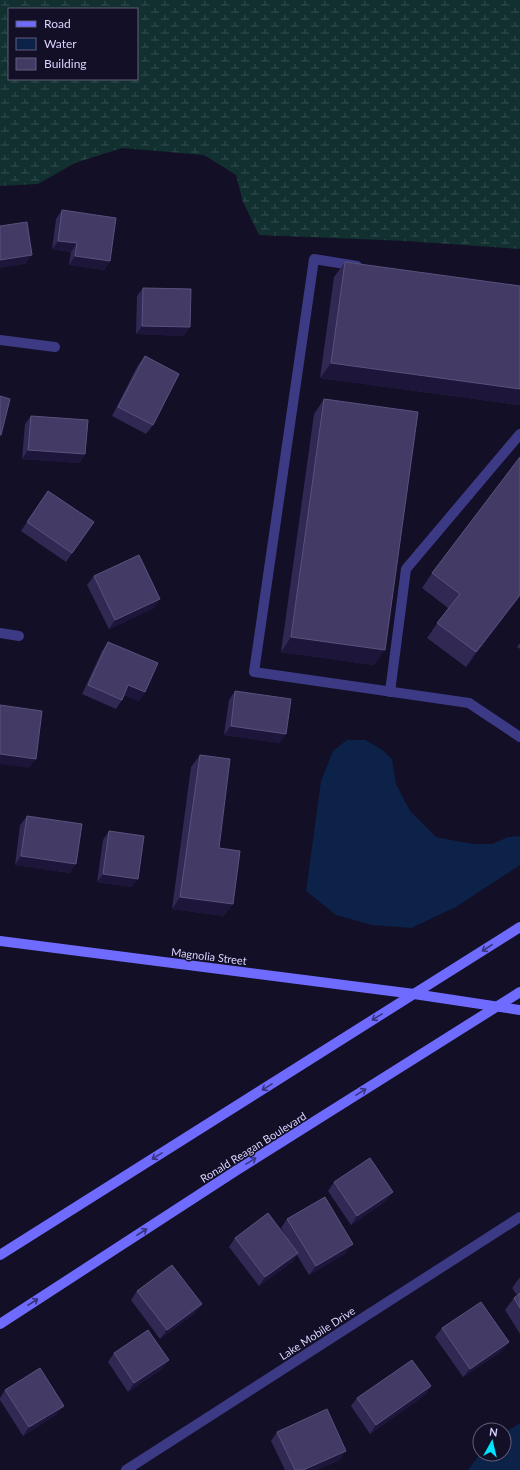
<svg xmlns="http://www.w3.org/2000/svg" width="520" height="1470" font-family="Lato,sans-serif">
<defs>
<pattern id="wetland-marsh" width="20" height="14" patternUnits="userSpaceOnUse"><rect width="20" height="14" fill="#12302f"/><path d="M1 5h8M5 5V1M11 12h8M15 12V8" fill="none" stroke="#344d4e"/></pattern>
</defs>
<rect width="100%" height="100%" fill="#130f26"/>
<path fill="url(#wetland-marsh)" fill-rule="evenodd" d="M0 0H520V249L407 241 259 235 243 202 236 175 204 155 122 148 75 163 38 184 0 186ZM9 9H137V79H9Z"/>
<g fill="#0c2248">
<path d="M347 740H365L381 749 392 759 396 784 410 811 436 837 472 844H492L508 837 520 836V865L456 907 411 928 372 925 336 915 306 891 321 781 333 751Z"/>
<path d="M520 1423V1470H468L480 1454H504V1433Z"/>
</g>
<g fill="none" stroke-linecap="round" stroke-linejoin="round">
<g stroke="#3d3a85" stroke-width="10">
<path d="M357 266 314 259 254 672 469 703"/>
<path d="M390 692 406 569 520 434"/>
</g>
<g stroke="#3d3a85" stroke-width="10">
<path d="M0 340 55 347"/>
<path d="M0 633 19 636"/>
<path d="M469 703 520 737"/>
<path d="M126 1470 520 1217"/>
</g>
<g stroke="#6f6bff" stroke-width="10">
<path d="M0 941 414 994 520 1010"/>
<path d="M0 1255 520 927"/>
<path d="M0 1324 237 1170 520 992"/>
</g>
</g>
<g fill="#312854">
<path d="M62 210 110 261 104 270 69 265 71 252 52 249 56 219Z"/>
<path d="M345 262 520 286V405L320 378 334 277Z"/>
<path d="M143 288 184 336 136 334 137 296Z"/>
<path d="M145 356 153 425 146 434 112 416 138 365Z"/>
<path d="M324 399 374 665 281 652 314 414Z"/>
<path d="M31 416 85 454 79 463 22 459 25 424Z"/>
<path d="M520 457V596L466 667 427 638 448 608 422 588 432 573Z"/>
<path d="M48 491 94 522 66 562 21 531Z"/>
<path d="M94 576 154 608 109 629 87 585Z"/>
<path d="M108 642 145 692 139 701 124 695 122 700 116 709 82 694 102 651Z"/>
<path d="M520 643V649L517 647Z"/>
<path d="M235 691 280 743 224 735 229 700Z"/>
<path d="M200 755 219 848 224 916 172 909 191 767Z"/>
<path d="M27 816 70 873 15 865 20 825Z"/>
<path d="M109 831 132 887 97 882 103 840Z"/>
<path d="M334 1182 386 1201 351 1225 328 1191Z"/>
<path d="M287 1219 346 1253 309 1275 297 1255 292 1262 259 1286 229 1247 235 1238H287L281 1228Z"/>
<path d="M520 1277V1334L505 1310 514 1298 517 1295 512 1288Z"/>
<path d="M137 1291 195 1313 160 1339 131 1300Z"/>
<path d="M442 1328 502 1351 463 1377 435 1337Z"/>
<path d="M114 1353 162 1369 128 1392 108 1362Z"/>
<path d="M431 1386 425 1395 370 1434 351 1406 357 1398Z"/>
<path d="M5 1390 57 1414 23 1436 0 1400V1398Z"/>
<path d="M277 1432 340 1460 317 1470H285L271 1441Z"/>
</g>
<g fill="#1d163a">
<path d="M58 241 77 243 71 252 52 249Z"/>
<path d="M32 255 26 264 0 268V260Z"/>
<path d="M75 256 110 261 104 270 69 265Z"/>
<path d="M142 326 190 327 184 336 136 334Z"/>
<path d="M331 363 520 389V405L320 378Z"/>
<path d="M28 450 85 454 79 463 22 459Z"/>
<path d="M520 595V596L466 667 476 652Z"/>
<path d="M160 599 154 608 109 629 115 620Z"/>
<path d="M291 637 385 650 374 665 281 652Z"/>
<path d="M128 685 145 692 139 701 122 694Z"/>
<path d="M231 726 286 734 280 743 224 735Z"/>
<path d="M0 754 36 759 29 768 0 764Z"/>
<path d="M21 856 76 864 70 873 15 865Z"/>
<path d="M103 874 138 879 132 887 97 882Z"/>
<path d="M180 897 233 904 224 916 172 909Z"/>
<path d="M393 1192 386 1201 351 1225 357 1216Z"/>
<path d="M353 1244 346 1253 309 1275 316 1266Z"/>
<path d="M298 1253 292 1262 259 1286 265 1277Z"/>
<path d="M202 1304 195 1313 160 1339 167 1330Z"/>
<path d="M509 1342 502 1351 463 1377 470 1369Z"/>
<path d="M169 1360 162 1369 128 1392 134 1383Z"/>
<path d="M431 1386 425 1395 370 1434 376 1425Z"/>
<path d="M64 1406 57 1414 23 1436 29 1427Z"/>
<path d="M346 1451 340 1460 317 1470H303Z"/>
</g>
<g fill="#433a66" stroke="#5a527e">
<path d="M62 210 116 218 110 261 75 256 77 243 58 241Z"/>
<path d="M27 222 32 255 0 260V226Z"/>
<path d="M345 262 520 286V389L331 363Z"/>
<path d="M143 288 191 289 190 327 142 326Z"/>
<path d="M145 356 179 374 153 425 118 407Z"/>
<path d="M0 396 10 399 1 435H0Z"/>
<path d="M324 399 418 412 385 650 291 637Z"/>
<path d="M31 416 88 420 85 454 28 450Z"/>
<path d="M520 457V595L476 652 437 623 460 594 432 573Z"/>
<path d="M48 491 94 522 72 553 27 522Z"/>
<path d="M139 555 160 599 115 620 94 576Z"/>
<path d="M108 642 158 663 145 692 128 685 122 700 88 685Z"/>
<path d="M235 691 291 699 286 734 231 726Z"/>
<path d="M0 705 42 711 36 759 0 754Z"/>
<path d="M200 755 230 759 219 848 240 851 233 904 180 897Z"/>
<path d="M27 816 82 824 76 864 21 856Z"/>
<path d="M109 831 144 836 138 879 103 874Z"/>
<path d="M370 1158 393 1192 357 1216 334 1182Z"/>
<path d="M325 1197 353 1244 316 1266 287 1219Z"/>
<path d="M268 1213 298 1253 265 1277 235 1238Z"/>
<path d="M172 1265 202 1304 167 1330 137 1291Z"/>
<path d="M520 1293V1308L514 1298Z"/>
<path d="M481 1302 509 1342 470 1369 442 1328Z"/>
<path d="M148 1330 169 1360 134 1383 114 1353Z"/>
<path d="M412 1360 431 1386 376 1425 357 1398Z"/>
<path d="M40 1368 64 1406 29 1427 5 1390Z"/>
<path d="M327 1409 346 1451 303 1470H295L277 1432Z"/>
</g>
<defs><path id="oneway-shaft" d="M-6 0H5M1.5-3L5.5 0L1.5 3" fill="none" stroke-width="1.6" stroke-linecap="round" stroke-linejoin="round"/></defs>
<g stroke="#38347d">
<use href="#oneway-shaft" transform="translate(487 948) rotate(147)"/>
<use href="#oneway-shaft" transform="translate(377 1017) rotate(148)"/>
<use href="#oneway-shaft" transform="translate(267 1087) rotate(148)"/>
<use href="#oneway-shaft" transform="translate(361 1092) rotate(-32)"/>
<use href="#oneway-shaft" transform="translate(157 1156) rotate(148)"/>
<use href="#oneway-shaft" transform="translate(251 1161) rotate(-32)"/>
<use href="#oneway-shaft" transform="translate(142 1232) rotate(-33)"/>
<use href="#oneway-shaft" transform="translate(33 1302) rotate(-33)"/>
</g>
<g text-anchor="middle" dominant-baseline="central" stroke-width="3" stroke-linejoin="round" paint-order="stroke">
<g font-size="11" fill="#d9d4ff" stroke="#130f26">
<text transform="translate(209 956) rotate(7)">Magnolia Street</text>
<text transform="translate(253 1147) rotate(-32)">Ronald Reagan Boulevard</text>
<text transform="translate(317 1333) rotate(-33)">Lake Mobile Drive</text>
</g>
</g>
<rect x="8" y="8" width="130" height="72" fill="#130f26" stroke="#625e7d"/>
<rect x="16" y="21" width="20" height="6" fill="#6f6bff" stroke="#625e7d"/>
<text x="44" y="28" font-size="12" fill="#d9d4ff">Road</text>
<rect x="16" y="38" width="20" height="12" fill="#0c2248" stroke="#625e7d"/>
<text x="44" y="48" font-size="12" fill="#d9d4ff">Water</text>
<rect x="16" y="58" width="20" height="12" fill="#433a66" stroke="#625e7d"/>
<text x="44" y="68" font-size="12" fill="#d9d4ff">Building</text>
<g transform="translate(492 1442) rotate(8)"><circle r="19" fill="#130f26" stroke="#625e7d"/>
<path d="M0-3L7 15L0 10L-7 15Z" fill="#00e5ff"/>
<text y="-6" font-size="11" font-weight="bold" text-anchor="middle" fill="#d9d4ff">N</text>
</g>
</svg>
